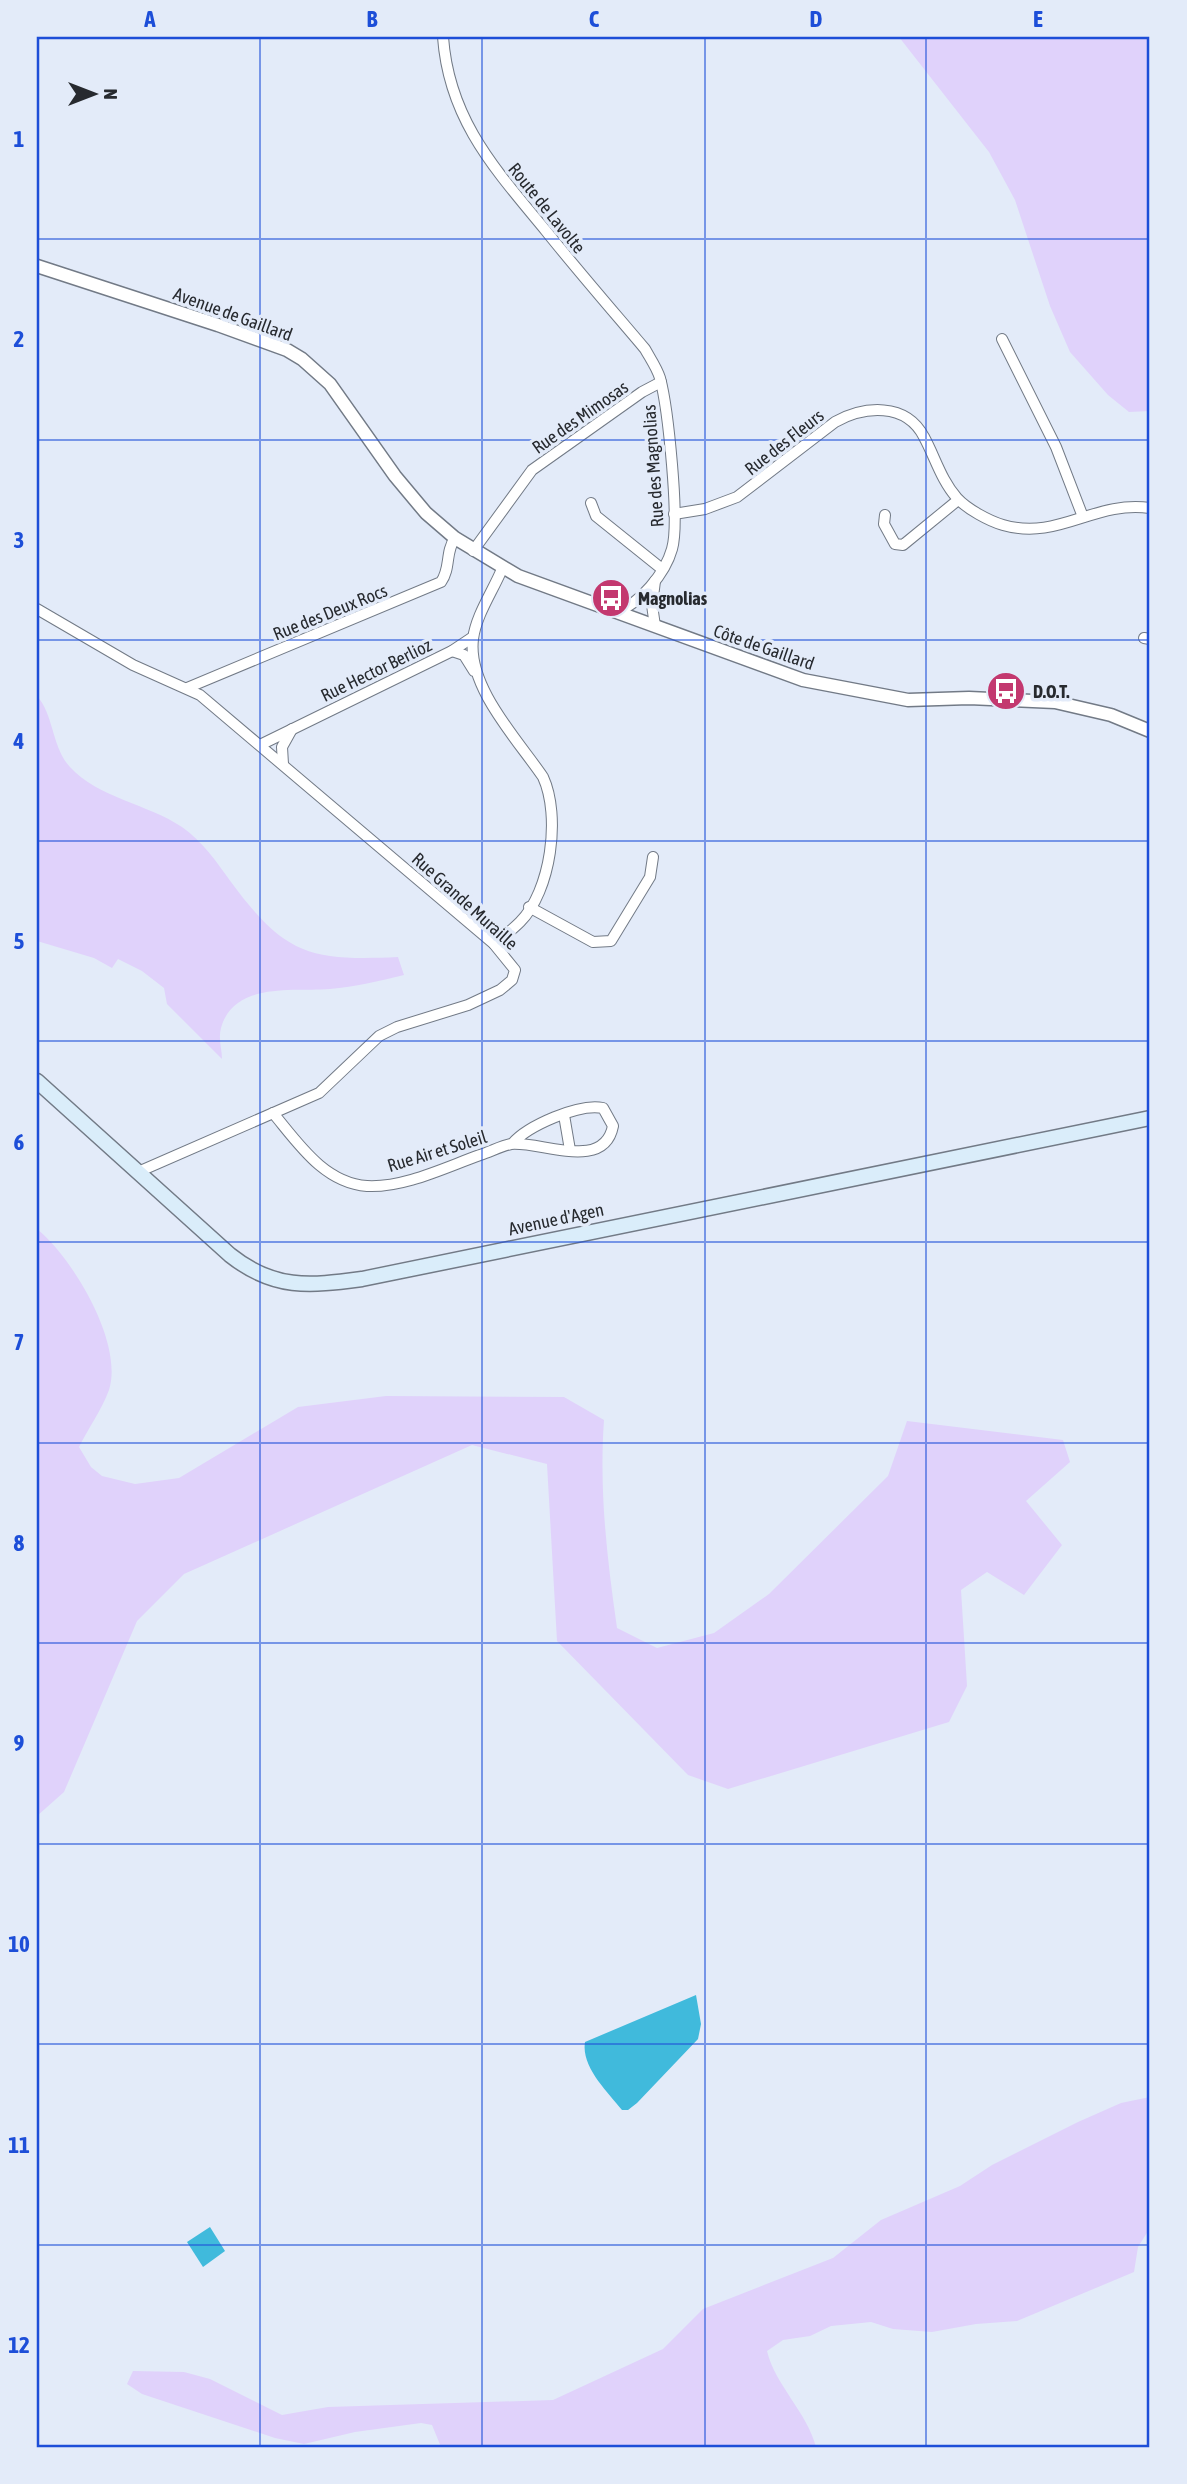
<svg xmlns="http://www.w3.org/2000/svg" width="1187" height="2484" font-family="'Asap Condensed',sans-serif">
<rect width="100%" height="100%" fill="#e3ebf9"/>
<g fill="#e0d2fb">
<path d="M899 37H1150V411L1129 412 1108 395 1070 352 1050 306 1015 200 989 152Z"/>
<path d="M37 696C54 715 52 748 70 767 98 798 148 804 182 827 203 842 216 861 231 882 285 955 310 961 398 957L404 975C379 981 355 987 330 989 294 992 234 981 221 1028 218 1039 222 1049 222 1059L167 1004 164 988 142 971 118 959 112 968 94 958 37 941Z"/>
<path d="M37 1229C72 1257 124 1343 109 1390 102 1409 88 1429 79 1447L91 1467 102 1476 135 1484 179 1478 298 1407 386 1396 564 1397 604 1420C599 1491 607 1558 617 1628L657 1648 714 1633 769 1594 888 1476 907 1421 1063 1440 1070 1462 1026 1501 1062 1545 1024 1595 987 1572 961 1590 967 1686 949 1722 728 1789 688 1775 557 1641 547 1464 472 1445 184 1574 137 1621 64 1792 37 1816Z"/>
<path d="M1150 2097V2228L1138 2247 1134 2272 1017 2321 976 2324 932 2332 893 2329 871 2322 831 2326 810 2336 783 2340 767 2351C775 2385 807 2412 816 2447H441L432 2425 421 2423 355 2432 304 2444 275 2438 142 2394 127 2384 133 2371 184 2372 210 2379 282 2415 328 2407 553 2400 663 2349 703 2309 833 2258 881 2220 960 2186 992 2165 1078 2122 1121 2103Z"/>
</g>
<g fill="#40badc">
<path d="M696 1995 701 2024 698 2039 637 2103 628 2110H622C607 2091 581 2067 585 2042Z"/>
<path d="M210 2227 225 2251 203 2267 187 2242Z"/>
</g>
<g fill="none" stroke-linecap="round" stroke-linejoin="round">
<defs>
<g id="minor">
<path d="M443 37C449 120 495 169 546 231 578 271 612 310 645 349 650 358 657 368 660 378 668 408 680 522 672 549 665 574 640 603 617 612"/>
<path d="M1002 339 1056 447 1083 517"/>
<path d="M591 503 596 516 662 569"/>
<path d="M674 514 705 509 737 497 835 422C864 406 906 402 924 437 935 457 941 480 957 498 967 509 989 521 1003 525 1059 541 1094 500 1150 508"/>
<path d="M885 515 884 524 895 544 903 545 958 500"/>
<path d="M473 551 532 470 642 392 661 382"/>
<path d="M37 609 133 665 200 695 494 944 515 970 512 980 500 990 468 1005 397 1027 379 1036 319 1093 138 1172"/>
<path d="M655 626 652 605 655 581"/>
<path d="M1144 638 1150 639"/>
<path d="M452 651 464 655 474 671"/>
<path d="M187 688 441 582C451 568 445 552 455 538"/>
<path d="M260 745 452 651 473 637"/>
<path d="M283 764 282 747 292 729"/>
<path d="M529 907 593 942 611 941 650 877 653 857"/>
<path d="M494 944C503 937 512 930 520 922 551 891 561 816 543 777 518 740 467 687 473 639 476 615 493 591 502 569"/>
<path d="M273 1113C298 1143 324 1183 367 1186 404 1188 446 1167 480 1155 490 1152 501 1146 511 1144 541 1141 604 1172 613 1126L603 1108C579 1103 527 1126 512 1144"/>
<path d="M564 1115 570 1150"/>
</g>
<path id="tertiary" d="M37 266 218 325 287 350 302 359 330 384 395 476 426 513 455 538 518 576 803 680 908 700 969 698 1055 702 1111 715 1150 731"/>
<path id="secondary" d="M37 1081 230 1255C274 1290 309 1286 362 1279L1150 1118"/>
</defs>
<use href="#minor" stroke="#727a86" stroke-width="12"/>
<use href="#tertiary" stroke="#727a86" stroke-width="15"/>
<use href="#secondary" stroke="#727a86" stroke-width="17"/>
<use href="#minor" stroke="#fff" stroke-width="10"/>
<use href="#tertiary" stroke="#fff" stroke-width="12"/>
<use href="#secondary" stroke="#daedfa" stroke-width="14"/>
</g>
<path fill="none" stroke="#1d4ed8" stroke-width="2" stroke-opacity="0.55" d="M260 37V2447M482 37V2447M705 37V2447M926 37V2447M37 239H1150M37 440H1150M37 640H1150M37 841H1150M37 1041H1150M37 1242H1150M37 1443H1150M37 1643H1150M37 1844H1150M37 2044H1150M37 2245H1150"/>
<defs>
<symbol id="bus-disc" viewBox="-11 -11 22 22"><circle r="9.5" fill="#c3386f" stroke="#e3ebf9"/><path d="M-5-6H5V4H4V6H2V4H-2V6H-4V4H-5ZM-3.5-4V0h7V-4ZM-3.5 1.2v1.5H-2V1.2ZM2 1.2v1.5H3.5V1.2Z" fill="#fff"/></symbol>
</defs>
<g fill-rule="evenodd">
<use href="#bus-disc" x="589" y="576" width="44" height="44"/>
<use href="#bus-disc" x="984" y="669" width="44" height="44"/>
</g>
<g text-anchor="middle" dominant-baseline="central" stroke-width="7" stroke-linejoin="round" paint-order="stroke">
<g font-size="18" fill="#272a2f" stroke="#e3ebf9">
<text transform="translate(547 208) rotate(51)">Route de Lavolte</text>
<text transform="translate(233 314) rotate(20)">Avenue de Gaillard</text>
<text transform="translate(580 417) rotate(-35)">Rue des Mimosas</text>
<text transform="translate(784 442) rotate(-38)">Rue des Fleurs</text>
<text transform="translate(653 466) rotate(-94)">Rue des Magnolias</text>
<text transform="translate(330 612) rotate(-22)">Rue des Deux Rocs</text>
<text transform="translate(764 647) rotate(19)">Côte de Gaillard</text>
<text transform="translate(376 670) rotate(-26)">Rue Hector Berlioz</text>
<text transform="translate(465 901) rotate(42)">Rue Grande Muraille</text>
<text transform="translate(437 1151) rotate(-17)">Rue Air et Soleil</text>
<text transform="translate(556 1219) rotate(-12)">Avenue d'Agen</text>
</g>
<g font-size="18" font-weight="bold" fill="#272a2f" stroke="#e3ebf9" text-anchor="start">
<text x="638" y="598">Magnolias</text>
<text x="1033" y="691">D.O.T.</text>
</g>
</g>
<rect width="1187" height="2484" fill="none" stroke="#e3ebf9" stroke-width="77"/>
<g transform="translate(94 94) rotate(90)" stroke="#e3ebf9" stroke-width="5" paint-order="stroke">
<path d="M0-5L12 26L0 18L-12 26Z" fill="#272a2f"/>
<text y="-10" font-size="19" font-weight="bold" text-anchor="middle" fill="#272a2f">N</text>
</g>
<rect x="38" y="38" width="1110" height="2408" fill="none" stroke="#1d4ed8" stroke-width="2.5"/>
<g font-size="23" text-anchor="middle" font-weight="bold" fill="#1d4ed8">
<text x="150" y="27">A</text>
<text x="372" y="27">B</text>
<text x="594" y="27">C</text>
<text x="816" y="27">D</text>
<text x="1038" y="27">E</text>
<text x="19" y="147">1</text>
<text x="19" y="347">2</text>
<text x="19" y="548">3</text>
<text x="19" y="749">4</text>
<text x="19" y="949">5</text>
<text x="19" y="1150">6</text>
<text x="19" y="1350">7</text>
<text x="19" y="1551">8</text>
<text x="19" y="1751">9</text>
<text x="19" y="1952">10</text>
<text x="19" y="2153">11</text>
<text x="19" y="2353">12</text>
</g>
</svg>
